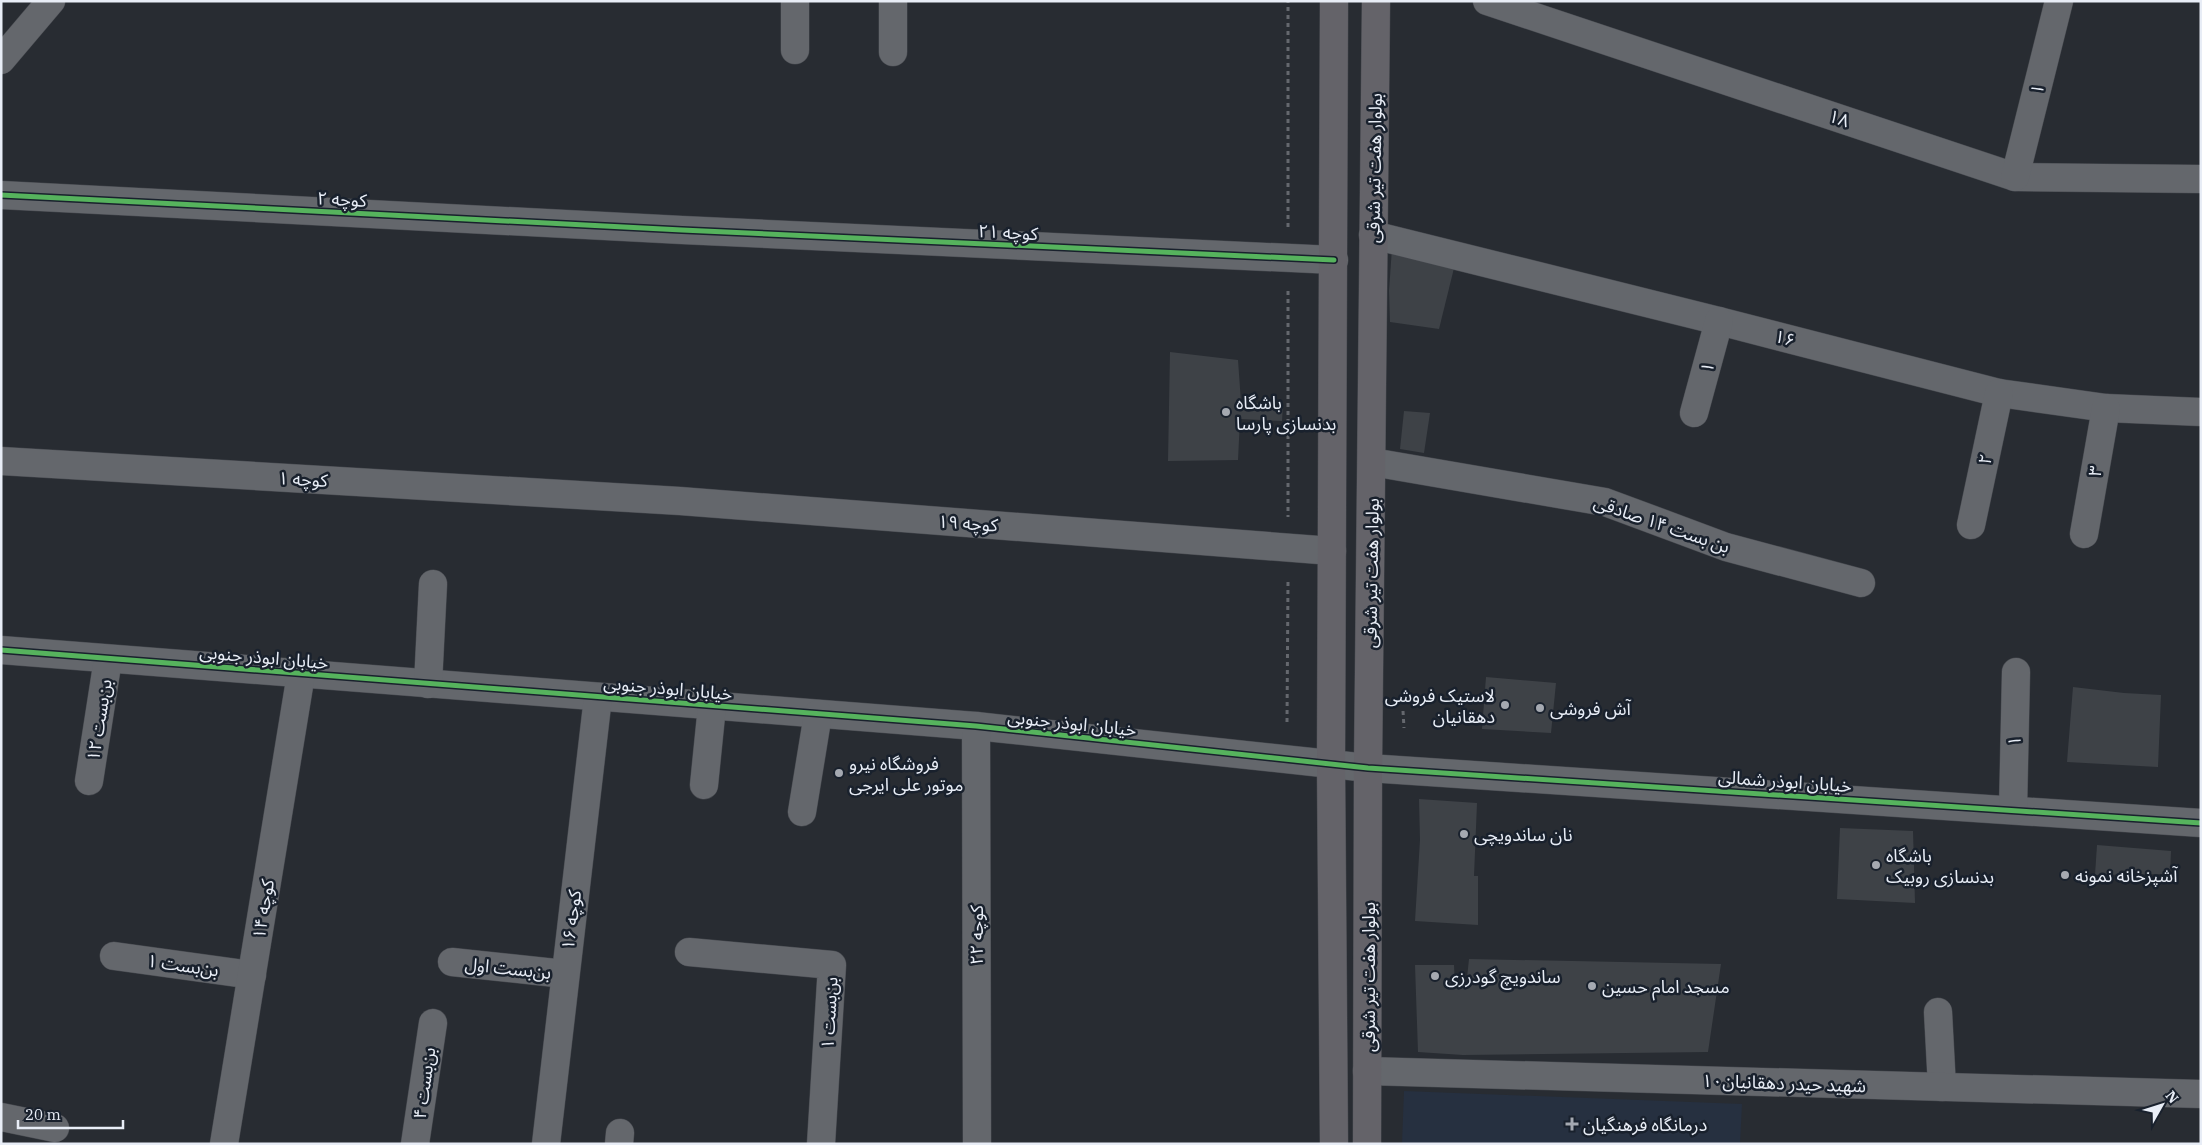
<svg xmlns="http://www.w3.org/2000/svg" width="2202" height="1145" font-family="'IBM Plex Serif','Noto Sans Arabic',serif">
<rect width="100%" height="100%" fill="#282c32"/>
<path fill="#263040" d="M1404 1091 1742 1104 1740 1144H1402Z"/>
<g fill="#3e4247">
<path d="M1392 248 1455 264 1439 329 1390 322 1389 291Z"/>
<path d="M1170 352 1238 360 1241 402 1283 405 1282 421 1240 419 1238 460 1168 461Z"/>
<path d="M1404 411 1430 413 1424 453 1400 449Z"/>
<path d="M1486 677 1556 683 1551 733 1482 729Z"/>
<path d="M2073 687 2124 693 2161 695 2158 767 2067 762Z"/>
<path d="M1419 799 1477 803 1474 876H1478V925L1415 921 1420 840Z"/>
<path d="M1840 828 1913 831 1915 903 1837 899Z"/>
<path d="M2097 845 2171 851 2170 874 2095 875Z"/>
<path d="M1469 959 1721 964 1708 1052 1463 1055 1418 1052 1415 965H1454L1455 987H1466Z"/>
</g>
<g fill="none" stroke-linecap="round" stroke-linejoin="round">
<defs>
<g id="minor">
<path d="M1487 1 2015 177 2201 179"/>
<path d="M795 50V1"/>
<path d="M893 52V1"/>
<path d="M1 60 51 1"/>
<path d="M2015 177 2059 1"/>
<path d="M1 195 682 230 1334 260"/>
<path d="M1373 235 1719 321 1999 393 2106 408 2201 412"/>
<path d="M1694 413 1719 321"/>
<path d="M1 461 680 501 1332 551"/>
<path d="M1372 462 1605 502 1726 547 1861 583"/>
<path d="M1971 525 1999 393"/>
<path d="M2084 534 2106 408"/>
<path d="M1 650 976 726 1368 768 2201 823"/>
<path d="M428 684 433 584"/>
<path d="M976 726 977 1144"/>
<path d="M89 781 108 659"/>
<path d="M704 785 712 706"/>
<path d="M2013 810 2016 672"/>
<path d="M802 812 818 714"/>
<path d="M689 952 832 965 821 1144"/>
<path d="M114 956 252 975"/>
<path d="M452 962 565 974"/>
<path d="M1938 1012 1942 1087"/>
<path d="M1367 1071 2201 1094"/>
<path d="M1 1117 55 1128"/>
<path d="M224 1144 301 674"/>
<path d="M415 1144 433 1023"/>
<path d="M546 1144 598 697"/>
<path d="M619 1144 620 1133"/>
</g>
<g id="major">
<path d="M1334 1 1331 765 1334 1144"/>
<path d="M1367 1144 1368 768 1376 1"/>
</g>
</defs>
<use href="#minor" stroke="#45484e" stroke-width="29"/>
<use href="#major" stroke="#45484e" stroke-width="29"/>
<g stroke="#65686e" stroke-width="3" stroke-dasharray="4 4" stroke-linecap="butt">
<path d="M1288 227V1"/>
<path d="M1288 291V517"/>
<path d="M1403 711 1404 728"/>
<path d="M1287 722 1288 581"/>
</g>
<use href="#minor" stroke="#64676c" stroke-width="28"/>
<use href="#major" stroke="#646369" stroke-width="28"/>
<defs>
<g id="cycleway">
<path d="M1 195 682 230 1334 260"/>
<path d="M1 650 976 726 1368 768 2201 823"/>
</g>
</defs>
<use href="#cycleway" stroke="#19212d" stroke-width="8"/>
<use href="#cycleway" stroke="#56b35d" stroke-width="5"/>
</g>
<g fill="#a5a9b1" stroke="#19212d" stroke-width="2">
<circle cx="1226" cy="412" r="5"/>
<circle cx="1505" cy="705" r="5"/>
<circle cx="1540" cy="708" r="5"/>
<circle cx="839" cy="773" r="5"/>
<circle cx="1464" cy="834" r="5"/>
<circle cx="1876" cy="865" r="5"/>
<circle cx="2065" cy="875" r="5"/>
<circle cx="1435" cy="976" r="5"/>
<circle cx="1592" cy="986" r="5"/>
<path d="M1569.5 1116.5h5v5h5v5h-5v5h-5v-5h-5v-5h5z"/>
</g>
<g text-anchor="middle" dominant-baseline="central" stroke-width="5" stroke-linejoin="round" paint-order="stroke">
<g font-size="18" fill="#e8edf6" stroke="#19212d">
<text transform="translate(2037 89) rotate(-76)">۱</text>
<text transform="translate(1839 118) rotate(18)">۱۸</text>
<text transform="translate(1374 168) rotate(-89)">بولوار هفت تیر شرقی</text>
<text transform="translate(342 199) rotate(3)">کوچه ۲</text>
<text transform="translate(1008 232) rotate(3)">کوچه ۲۱</text>
<text transform="translate(1785 338) rotate(15)">۱۶</text>
<text transform="translate(1707 367) rotate(-75)">۱</text>
<text transform="translate(1985 459) rotate(-78)">۲</text>
<text transform="translate(2095 471) rotate(-80)">۳</text>
<text transform="translate(303 479) rotate(3)">کوچه ۱</text>
<text transform="translate(968 523) rotate(4)">کوچه ۱۹</text>
<text transform="translate(1662 524) rotate(19)">بن بست ۱۴ صادقی</text>
<text transform="translate(1371 573) rotate(-89)">بولوار هفت تیر شرقی</text>
<text transform="translate(264 657) rotate(5)">خیابان ابوذر جنوبی</text>
<text transform="translate(668 688) rotate(5)">خیابان ابوذر جنوبی</text>
<text transform="translate(99 720) rotate(-81)">بن‌بست ۱۲</text>
<text transform="translate(1072 723) rotate(6)">خیابان ابوذر جنوبی</text>
<text transform="translate(2014 741) rotate(-89)">۱</text>
<text transform="translate(1785 781) rotate(4)">خیابان ابوذر شمالی</text>
<text transform="translate(263 909) rotate(-81)">کوچه ۱۴</text>
<text transform="translate(571 920) rotate(-83)">کوچه ۱۶</text>
<text transform="translate(976 935) rotate(-90)">کوچه ۲۲</text>
<text transform="translate(183 965) rotate(8)">بن‌بست ۱</text>
<text transform="translate(508 968) rotate(6)">بن‌بست اول</text>
<text transform="translate(1368 977) rotate(-90)">بولوار هفت تیر شرقی</text>
<text transform="translate(829 1013) rotate(-87)">بن‌بست ۱</text>
<text transform="translate(424 1083) rotate(-82)">بن‌بست ۴</text>
<text transform="translate(1784 1083) rotate(2)">شهید حیدر دهقانیان۱۰</text>
</g>
<g font-size="18" fill="#e8edf6" stroke="#19212d" text-anchor="start">
<text x="1236" y="402">باشگاه<tspan x="1236" dy="21">بدنسازی پارسا</tspan></text>
<text x="1495" y="695" text-anchor="end">لاستیک فروشی<tspan x="1495" dy="21">دهقانیان</tspan></text>
<text x="1550" y="708">آش فروشی</text>
<text x="849" y="763">فروشگاه نیرو<tspan x="849" dy="21">موتور علی ایرجی</tspan></text>
<text x="1474" y="834">نان ساندویچی</text>
<text x="1886" y="855">باشگاه<tspan x="1886" dy="21">بدنسازی روبیک</tspan></text>
<text x="2075" y="875">آشپزخانه نمونه</text>
<text x="1445" y="976">ساندویچ گودرزی</text>
<text x="1602" y="986">مسجد امام حسین</text>
<text x="1583" y="1124">درمانگاه فرهنگیان</text>
</g>
</g>
<rect width="2202" height="1145" fill="none" stroke="#e8edf6" stroke-width="5"/>
<g transform="translate(2162 1105) rotate(51)" stroke="#19212d" stroke-width="4" paint-order="stroke">
<path d="M0-4L9 19L0 12L-9 19Z" fill="#e8edf6"/>
<text y="-8" font-size="14" font-weight="bold" text-anchor="middle" fill="#e8edf6">N</text>
</g>
<path d="M18 1120v8h105v-8" fill="none" stroke="#e8edf6" stroke-width="2.5"/>
<text x="25" y="1120" font-size="15" fill="#e8edf6" stroke="#19212d" stroke-width="4" paint-order="stroke">20 m</text>
</svg>
